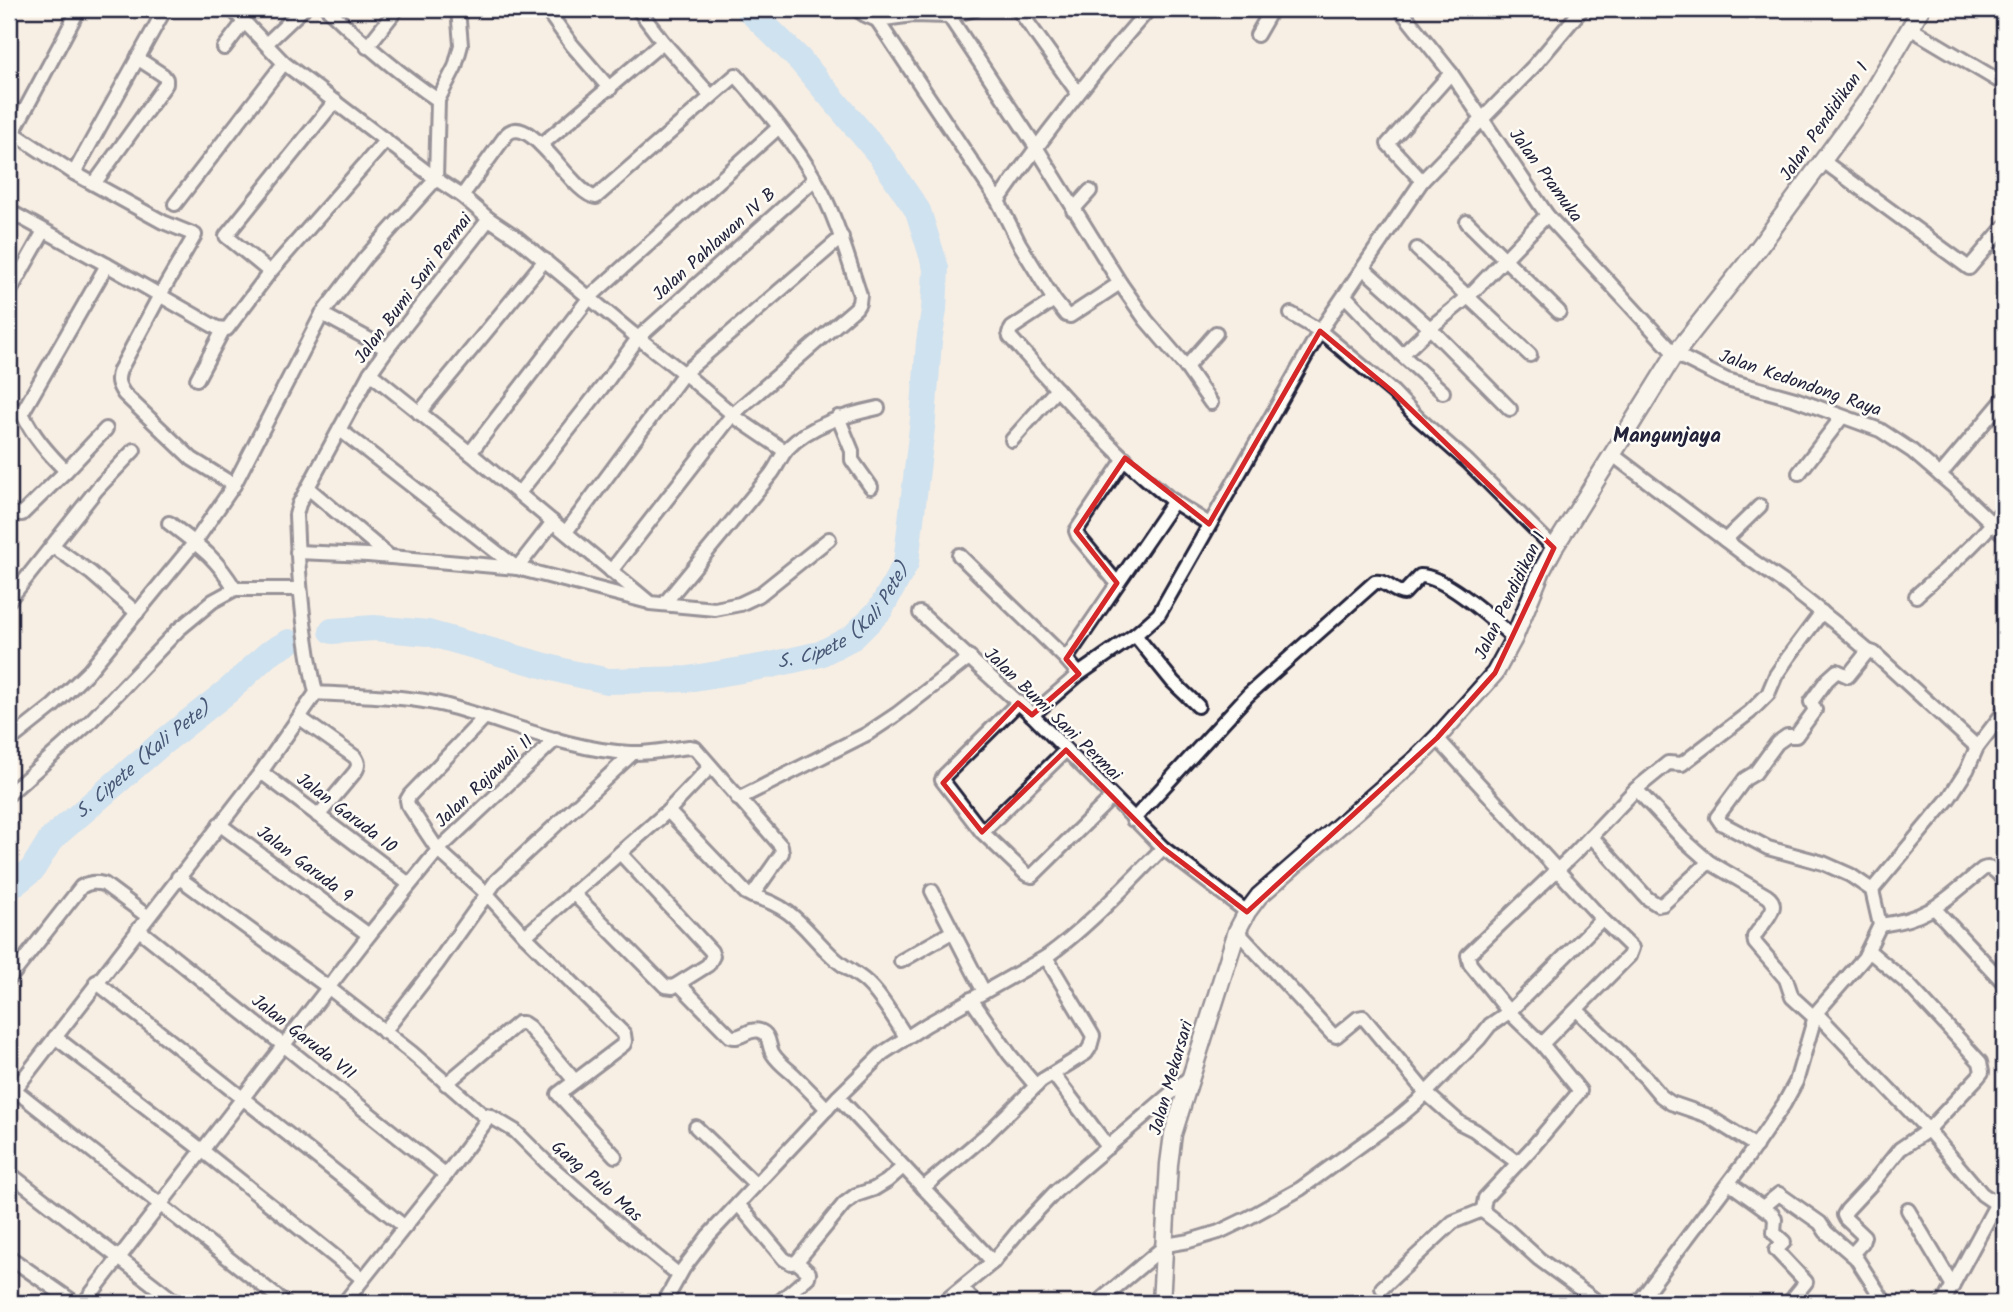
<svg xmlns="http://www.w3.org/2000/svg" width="2013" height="1312" font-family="Kalam,sans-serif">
<rect width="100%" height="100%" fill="#f8efe4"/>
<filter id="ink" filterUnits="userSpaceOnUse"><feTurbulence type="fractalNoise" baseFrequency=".0143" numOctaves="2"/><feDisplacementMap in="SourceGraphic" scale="14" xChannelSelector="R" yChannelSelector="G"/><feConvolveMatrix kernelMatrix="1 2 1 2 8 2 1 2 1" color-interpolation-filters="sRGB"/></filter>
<g filter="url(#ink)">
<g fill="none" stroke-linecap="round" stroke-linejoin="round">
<g stroke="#9ed2fc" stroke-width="26">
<path id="s1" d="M332 631 374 628 428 633 567 672 608 681 688 679 771 665 820 654 853 637 880 610 906 563 923 419 929 342 934 310 936 268 918 211 880 155 800 60 748 9"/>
<path id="s2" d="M9 888 32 870 51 839 79 815 162 743 229 690 268 654 289 642"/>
</g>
<defs>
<g id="minor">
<path d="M232 9 284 63 436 179 462 196 489 219 516 237 632 333 691 379 738 419 785 451"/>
<path d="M328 9C363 43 398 73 438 100"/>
<path d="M546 9 572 45 610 89"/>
<path d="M638 9 663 42 711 96"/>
<path d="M856 9 865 15 877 20 913 15 949 16 975 9"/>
<path d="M1018 9 1078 93"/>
<path d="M1400 9 1451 73 1547 215 1675 354 1727 380 1795 399 1880 430 1912 451 1955 488 2004 535"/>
<path d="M949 16 1036 147 1120 283 1146 320 1186 367 1211 403"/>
<path d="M877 20 998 201 1019 243 1054 300 1066 315 1070 316 1120 283"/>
<path d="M1910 28 2004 84"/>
<path d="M1257 35 1272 9"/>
<path d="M266 44 303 9"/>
<path d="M367 47 397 9"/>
<path d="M224 48 244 22"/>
<path d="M9 130 74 173 163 222 195 235 160 295 120 370C116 380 118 385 124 394L192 459 234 485"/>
<path d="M9 140 79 9"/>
<path d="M541 145 663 42"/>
<path d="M1823 161 1969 268 2004 227"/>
<path d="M74 173 165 9"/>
<path d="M1422 181 1388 144 1451 73"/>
<path d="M94 184 166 84V79L163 75 137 58"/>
<path d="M462 196 507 134C531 111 572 195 596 197L736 75C764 108 793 141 815 179 836 215 847 256 860 295L859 303 856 308 733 414 611 571"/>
<path d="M998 201C1045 134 1095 70 1149 9"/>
<path d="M175 204 284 63"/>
<path d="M1073 210 1090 191"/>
<path d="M9 211 107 265 217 328 227 329 270 272 386 140"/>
<path d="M1467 222 1559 312"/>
<path d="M1417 249 1530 355"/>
<path d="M1364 269 1430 328 1468 297 1547 215"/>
<path d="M270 272 226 236 335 101"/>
<path d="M9 293 44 231"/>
<path d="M1345 296 1402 355 1443 392"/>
<path d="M1054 300 1012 328 1009 333 1010 337C1061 394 1113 454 1173 501 1185 509 1197 516 1209 524"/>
<path d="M322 314 387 349"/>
<path d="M1291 314 1320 331 1393 392 1418 418 1468 462 1554 548"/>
<path d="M1402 355 1430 328 1510 409"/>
<path d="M1186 367 1216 333"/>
<path d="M370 373 470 453 650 603 715 609 740 604 759 595 829 539"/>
<path d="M197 379 223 330"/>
<path d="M9 406 22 413"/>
<path d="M419 413 545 260"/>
<path d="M838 417 852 451V460L871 487"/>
<path d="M339 429 517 568 553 522"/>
<path d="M1012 440 1057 389"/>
<path d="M470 453 590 297 779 127"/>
<path d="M1613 455 1750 559 1786 584 1839 626 1868 651 1874 653 1977 747"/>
<path d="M66 471 106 429"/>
<path d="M1799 473 1842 417"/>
<path d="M1940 475 2004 399"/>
<path d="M308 488 390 557"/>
<path d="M519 493 607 381 638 338 815 179"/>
<path d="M9 509 14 513 22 514 66 471C48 453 33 436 22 413L107 265"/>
<path d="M169 523C199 546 215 556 235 589"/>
<path d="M566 532 684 373 842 237"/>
<path d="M1725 540 1760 506"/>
<path d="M53 546 91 573 137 613"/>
<path d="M297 552 368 555 517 568 645 601"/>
<path d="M959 555 1066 659 1079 674"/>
<path d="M1117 583 1078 536 1076 531 1125 458"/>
<path d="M1916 596C1947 568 1980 542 2004 508"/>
<path d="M9 600 97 489 134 450"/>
<path d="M664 604 772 473C777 466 781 456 787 449 811 424 846 415 878 408"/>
<path d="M920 613 1032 715 1163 848 1247 912"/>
<path d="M1135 635 1173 682 1198 706"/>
<path d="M1066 659 1174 501"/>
<path d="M316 693C358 696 403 695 444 705 506 721 566 750 631 753 649 754 670 749 689 747L695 748 781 846 782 853 752 896 746 893 668 811"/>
<path d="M1018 703 945 775 942 780 982 832 1026 874 1032 876 1111 798"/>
<path d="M1032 715 1079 674 1135 635 1159 614 1320 331 1422 181 1534 66 1582 9"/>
<path d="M485 717 410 795 407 800 408 805 438 850 487 894 525 936 624 1034 625 1041 624 1044 558 1094 615 1156"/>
<path d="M300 718 355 757C359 763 359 766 355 772L318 816"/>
<path d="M1437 738 1602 919 1632 948 1629 956 1542 1044"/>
<path d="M9 741 53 706 89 671 195 542 234 485 322 314 365 258 436 179 438 100 455 67 461 45 458 9"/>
<path d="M261 772 409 884"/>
<path d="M1636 789 1683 839 1709 862 1767 896C1770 898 1773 901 1773 906 1773 913 1758 930 1754 937L1755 943 1786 979 1792 997 1815 1018"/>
<path d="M9 794 89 723 178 630 213 601 235 589H300"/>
<path d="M738 799 867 734 897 714 970 657"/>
<path d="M1133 820 1248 695 1375 582C1387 580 1393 593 1404 593L1420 576C1446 576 1494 621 1514 638"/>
<path d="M219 824 369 935"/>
<path d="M982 832 1066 750"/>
<path d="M1591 836 1647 898 1658 905 1663 904 1709 862"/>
<path d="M178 877 329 988 412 1053 482 1114 490 1116 515 1131 546 1162 625 1231 679 1275"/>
<path d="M1872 890 1949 798 1967 770 1977 747 2004 712"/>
<path d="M932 891 984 992"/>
<path d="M573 893 665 986 673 987 708 965 713 956 711 951 620 853"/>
<path d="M752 896C795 907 804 930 833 957 842 966 854 972 864 980 879 992 895 1020 906 1037"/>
<path d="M1935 909 2004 983"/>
<path d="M1880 925C1932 918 1945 900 1983 869 1993 865 1998 874 2004 881"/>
<path d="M138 929 446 1175"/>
<path d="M1237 931 1332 1034 1336 1036 1358 1018 1363 1017 1426 1093 1460 1123 1474 1130 1518 1163"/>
<path d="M525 936 668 811 710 767"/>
<path d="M901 961 952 932"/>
<path d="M9 979 81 887C89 882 95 882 104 884L147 916"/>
<path d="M96 982 405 1227"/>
<path d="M679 984 730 1036C741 1041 748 1027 760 1031 771 1035 768 1047 773 1054 778 1062 786 1068 793 1074 804 1085 816 1097 827 1109"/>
<path d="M971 999 1010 1055 1036 1086"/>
<path d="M1577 1010 1645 1077 1661 1096 1671 1103 1706 1115 1756 1146"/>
<path d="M1816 1013 1928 1130 1982 1194 2004 1209"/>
<path d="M384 1032 437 964 496 881 633 753"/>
<path d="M55 1037 203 1151 363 1279"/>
<path d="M1053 1074 1108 1147"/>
<path d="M446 1084 518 1023H523L529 1027 575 1081"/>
<path d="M15 1090 285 1303"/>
<path d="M9 1097 261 772 316 693C303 635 298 575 296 515L299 504 370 373 387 349 489 219"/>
<path d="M838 1097 993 1262"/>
<path d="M696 1127 756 1185"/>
<path d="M9 1173 177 1303"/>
<path d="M1729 1183 1772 1214 1775 1219 1774 1233 1784 1242 1776 1250 1806 1282 1789 1303"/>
<path d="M923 1188 987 1134 1041 1081 1086 1053 1090 1047 1093 1036 1046 957"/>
<path d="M738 1204 784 1259 791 1263 797 1262"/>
<path d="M1763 1207 1779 1194 1820 1223 1826 1232 1856 1258 1885 1303"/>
<path d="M1908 1210 1953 1286"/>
<path d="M1852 1254 1862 1243 1864 1236 1846 1219 1844 1215 1847 1210 1875 1180 1900 1149 1928 1130 1978 1077 1982 1072 1980 1062 1908 984 1868 950"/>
<path d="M9 1257 75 1303"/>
<path d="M1382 1288 1453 1222 1483 1210"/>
<path d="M962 1289 976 1303"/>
<path d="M84 1303 369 935 438 850 556 739"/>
<path d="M344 1303 446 1175 490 1116"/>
<path d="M664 1303 683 1269 708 1236 838 1097 883 1053 926 1025 1046 957C1089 926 1125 886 1163 848"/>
<path d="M778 1303 808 1277 809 1273 797 1262 798 1260 844 1204 856 1195 874 1189 887 1181 903 1167"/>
<path d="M943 1303 993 1262 1021 1228 1056 1191 1191 1076"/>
<path d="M1097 1303 1166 1245 1189 1241 1219 1232 1248 1218 1300 1189 1397 1119 1417 1102 1479 1039 1490 1025 1509 1012 1602 919"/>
<path d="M1599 1303 1539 1259 1507 1230 1485 1213 1483 1209 1485 1198 1531 1149 1580 1091 1542 1044 1509 1012 1470 964 1468 955 1576 852 1636 789 1668 763 1682 764 1750 712 1768 694 1776 675 1789 656 1822 612"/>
<path d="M1638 1303 1745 1161 1784 1104 1796 1082 1816 1013 1864 958 1880 925 1872 890 1850 875 1823 863 1768 848 1721 823 1717 817 1745 779 1755 773 1777 743 1787 736H1796L1815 710 1811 702 1827 680 1837 671 1848 676 1868 651"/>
<path d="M1943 1303 2004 1190"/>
</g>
<path id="tertiary" d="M1161 1303 1169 1164 1173 1134 1237 931 1247 912 1259 896 1417 758 1437 738 1495 673 1514 638 1542 570 1554 548 1675 354 1757 250 1866 102 1921 9"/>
</defs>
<use href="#minor" stroke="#22223b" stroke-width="18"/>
<use href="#tertiary" stroke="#22223b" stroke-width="21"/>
<use href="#minor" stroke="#fdfcf7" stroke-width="12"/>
<use href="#tertiary" stroke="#fdfcf7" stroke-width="16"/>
</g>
</g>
<path d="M0 0H2013V1312H0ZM1320 331 1393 392 1554 548 1495 673 1437 738 1247 912 1163 848 1066 750 982 832 943 783 1018 703 1032 715 1079 674 1066 659 1117 583 1076 531 1125 458 1209 524Z" fill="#f8efe4" fill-opacity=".55" fill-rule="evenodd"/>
<path fill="none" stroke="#d62828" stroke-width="5" stroke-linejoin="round" d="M1320 331 1393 392 1554 548 1495 673 1437 738 1247 912 1163 848 1066 750 982 832 943 783 1018 703 1032 715 1079 674 1066 659 1117 583 1076 531 1125 458 1209 524Z"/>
<g text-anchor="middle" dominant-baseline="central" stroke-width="5" stroke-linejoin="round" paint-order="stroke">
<g font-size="18" fill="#22223b" stroke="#fdfcf7">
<text transform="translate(1825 122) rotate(-55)">Jalan Pendidikan 1</text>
<text transform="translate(1545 176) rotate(54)">Jalan Pramuka</text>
<text transform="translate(715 245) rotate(-42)">Jalan Pahlawan IV B</text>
<text transform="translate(414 289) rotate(-53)">Jalan Bumi Sani Permai</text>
<text transform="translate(1800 384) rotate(19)">Jalan Kedondong Raya</text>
<text transform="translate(1511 596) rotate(-64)">Jalan Pendidikan 1</text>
<text transform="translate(1052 715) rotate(44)">Jalan Bumi Sani Permai</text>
<text transform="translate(485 782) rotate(-43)">Jalan Rajawali II</text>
<text transform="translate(346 814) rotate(37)">Jalan Garuda 10</text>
<text transform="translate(304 865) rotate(37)">Jalan Garuda 9</text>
<text transform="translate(303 1038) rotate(38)">Jalan Garuda VII</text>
<text transform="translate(1172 1078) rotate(-74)">Jalan Mekarsari</text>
<text transform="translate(596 1182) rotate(41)">Gang Pulo Mas</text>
</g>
<g font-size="19" font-style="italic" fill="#475775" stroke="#fdfcf7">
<text stroke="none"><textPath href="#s1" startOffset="539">S. Cipete (Kali Pete)</textPath></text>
<text stroke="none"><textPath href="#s2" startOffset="187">S. Cipete (Kali Pete)</textPath></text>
</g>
<g font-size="21" font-weight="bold" fill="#22223b" stroke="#fdfcf7">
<text x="1667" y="436">Mangunjaya</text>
</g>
</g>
<rect width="2013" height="1312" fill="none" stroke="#fdfcf7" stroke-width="35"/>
<rect x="18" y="18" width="1978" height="1277" fill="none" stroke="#22223b" stroke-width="2.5" filter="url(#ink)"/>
</svg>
